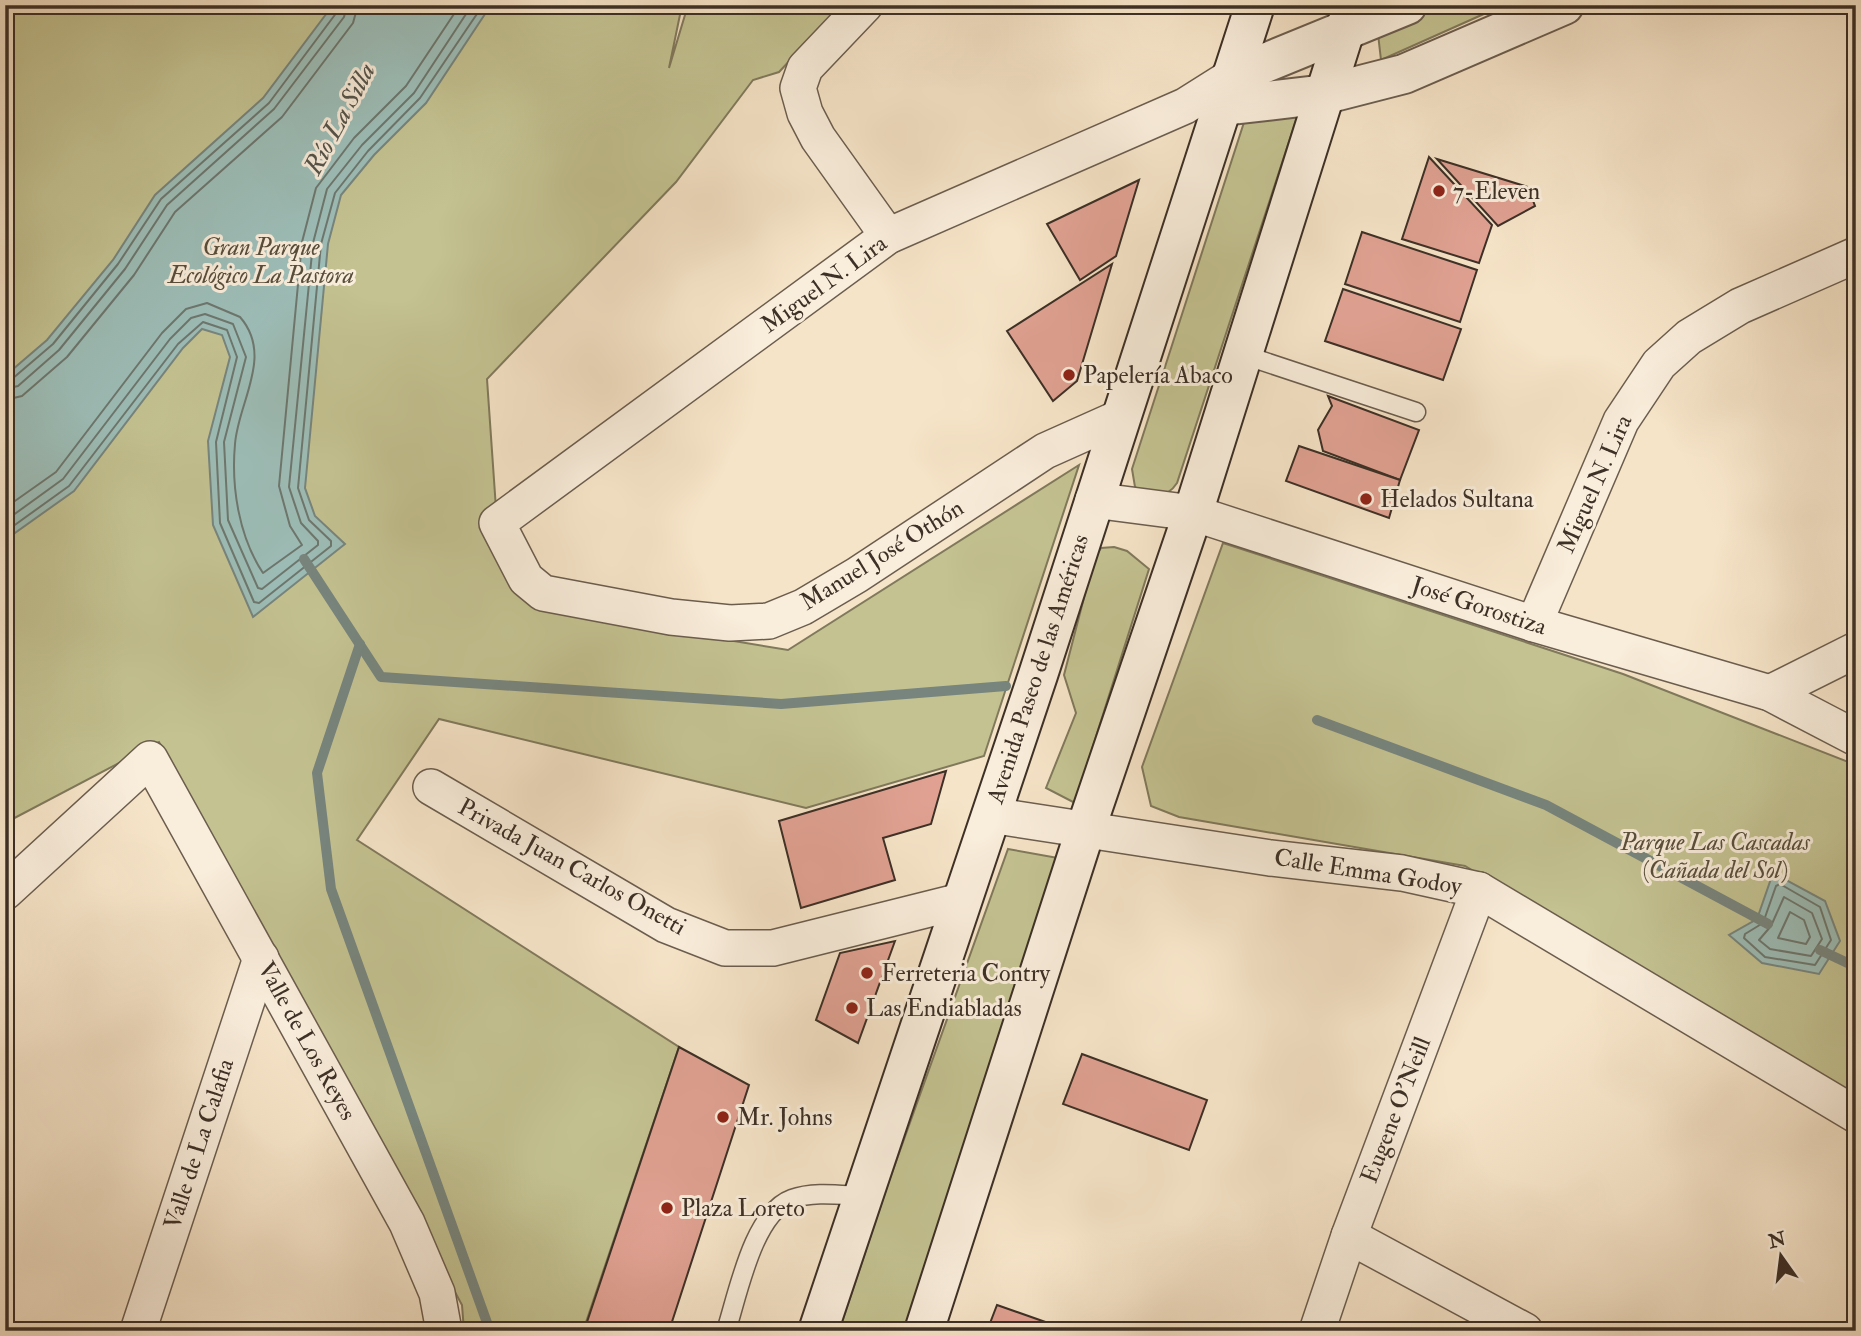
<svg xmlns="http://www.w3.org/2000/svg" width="1861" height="1336" font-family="'IM FELL Double Pica',serif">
<rect width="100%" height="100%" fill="#f6e4c8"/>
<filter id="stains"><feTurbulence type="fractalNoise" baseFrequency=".00286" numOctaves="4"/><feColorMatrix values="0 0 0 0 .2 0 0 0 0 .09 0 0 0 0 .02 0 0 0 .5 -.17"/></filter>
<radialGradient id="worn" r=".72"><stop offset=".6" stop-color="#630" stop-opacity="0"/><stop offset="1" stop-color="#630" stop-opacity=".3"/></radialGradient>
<g fill="#c4c291" stroke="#80795c" stroke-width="2">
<path d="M5 5H682L669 68 688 5H842L779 72 753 80 676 182 487 379 497 523 552 611 788 650 1079 465 984 756 806 808 439 719 357 840 679 1047 583 1331H464L462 1305 159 742 5 823Z"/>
<path d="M1421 5H1504L1381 60 1377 25Z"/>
<path d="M1301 105 1177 483C1166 500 1150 497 1135 487L1132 469 1248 110Z"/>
<path d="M1223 543 1623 674 1856 765V1099L1465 866 1179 817 1151 806 1142 767Z"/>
<path d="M1114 547 1127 551 1149 569 1075 803 1046 788 1076 713 1064 675 1094 559 1101 548Z"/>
<path d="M1008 849 1058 858 904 1331H839L888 1184Z"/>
</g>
<g fill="#9dbeb8" stroke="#77857e" stroke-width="2">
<path d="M333 5H491L426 103 374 155 341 195 328 244 305 488 315 516 345 544 253 617 213 525 208 441 230 357 222 335 202 329 183 348 74 491 5 540V376L47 340 113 260 155 195 263 98Z"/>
<path d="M1773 873 1825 901 1840 941 1819 974 1762 963 1729 935 1757 919Z"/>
</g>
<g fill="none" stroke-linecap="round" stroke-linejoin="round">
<g stroke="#6d776f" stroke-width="2">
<path d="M5 381 12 379 53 344 118 264 161 199 269 103 337 12 339 5"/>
<path d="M5 389 18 386 59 350 125 269 167 205 274 109 344 17 347 5"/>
<path d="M5 400 22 396 67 357 134 275 175 212 282 117 353 23 358 5"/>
<path d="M5 508 56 472 162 333 186 309 207 303 240 317C274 356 238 402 235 444 231 487 239 537 263 573L302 545 290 526 279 486 302 242 316 188 354 138 406 86 460 5"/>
<path d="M5 521 63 479 170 339 191 318 205 314 233 324 246 357 224 442 228 520 258 588 262 589 318 545V541L301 523 289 487 313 243 327 189 362 145 414 93 472 5"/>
<path d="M5 532 69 486 178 344 203 322 227 330 237 357 216 442 220 523 254 602 259 603 331 546V541L309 520 298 488 321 244 335 193 368 151 420 98 483 5"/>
<path d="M1780 884 1820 907 1831 940 1815 965 1765 957 1744 938 1745 934 1763 923 1776 886Z"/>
<path d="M1784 897 1812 913 1822 939 1811 956 1770 949 1759 940 1771 926Z"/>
<path d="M1790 912 1804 920 1810 937 1806 944 1778 938Z"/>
</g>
<g stroke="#77857e" stroke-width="10">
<path d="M304 559 381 677 781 704 1006 686"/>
<path d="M360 644 317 773 331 889 490 1331"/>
<path d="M1317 720 1546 805 1768 924"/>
<path d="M1820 950 1856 967"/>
</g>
</g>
<g fill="#e0a192" stroke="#3d3026" stroke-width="2">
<path d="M1429 157 1492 225 1479 263 1402 239Z"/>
<path d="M1437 159 1528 187 1535 206 1498 226Z"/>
<path d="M1139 180 1116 256 1080 280 1047 224Z"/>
<path d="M1362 232 1477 270 1460 322 1345 284Z"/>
<path d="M1112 264 1077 381 1053 401 1007 331Z"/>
<path d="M1343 289 1461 329 1443 380 1325 341Z"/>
<path d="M1328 396 1419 430 1400 480 1323 451 1318 430 1332 406Z"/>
<path d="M1299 446 1400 480 1389 518 1286 481Z"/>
<path d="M946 771 931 824 883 838 895 880 801 908 779 821Z"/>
<path d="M895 941 858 1043 816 1020 840 953Z"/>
<path d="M679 1047 749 1085 669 1331H584Z"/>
<path d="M1082 1054 1207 1100 1189 1150 1063 1104Z"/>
<path d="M997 1305 1071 1331H987Z"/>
</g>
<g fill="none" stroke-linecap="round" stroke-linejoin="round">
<defs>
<g id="service">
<path d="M1244 355 1416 412"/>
<path d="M726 1331C738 1294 753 1213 792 1199 813 1191 840 1195 862 1196"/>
</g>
<g id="minor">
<path d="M865 5 805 68 798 88 805 113 818 138 888 236"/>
<path d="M1121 417 1045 451 857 575 803 607 769 621 730 623 671 617 543 593 526 579 497 523 888 236 1185 106 1231 77"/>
<path d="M1093 500 1193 513 1534 624 1770 693 1856 738"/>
<path d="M1534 624 1621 421 1659 364 1689 337 1740 306 1856 255"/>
<path d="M1770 693 1856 650"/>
<path d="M431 787 666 925 725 948H773L961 901"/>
<path d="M990 815 1270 858 1402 873 1479 890 1856 1115"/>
<path d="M5 892 150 759 407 1223 437 1293 444 1331"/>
<path d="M1349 1236 1525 1331"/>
<path d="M138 1331 261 958"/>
<path d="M1317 1331 1349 1236 1479 890"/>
</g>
<g id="tertiary">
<path d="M1231 77 1407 5"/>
<path d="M1223 106 1326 94 1404 74 1564 5"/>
</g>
<g id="secondary">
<path d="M818 1331 1038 675 1255 5"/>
<path d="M924 1331 1086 828 1193 513 1353 5"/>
</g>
</defs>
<use href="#service" stroke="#6b5d4e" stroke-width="21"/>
<use href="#minor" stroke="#6b5d4e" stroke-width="38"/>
<use href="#tertiary" stroke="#6b5d4e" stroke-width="42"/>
<use href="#secondary" stroke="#3d3026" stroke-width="42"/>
<use href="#service" stroke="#f9eddb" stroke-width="18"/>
<use href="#minor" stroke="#f9eddb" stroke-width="35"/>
<use href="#tertiary" stroke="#f9eddb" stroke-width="38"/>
<use href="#secondary" stroke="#f9eddb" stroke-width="38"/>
</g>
<g fill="#8f2418" stroke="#f9eddb" stroke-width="2.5">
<circle cx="1439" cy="191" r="7"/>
<circle cx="1069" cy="375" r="7"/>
<circle cx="1366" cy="499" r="7"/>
<circle cx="867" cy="973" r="7"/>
<circle cx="852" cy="1008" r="7"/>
<circle cx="723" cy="1117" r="7"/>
<circle cx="667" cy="1208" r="7"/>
</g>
<g text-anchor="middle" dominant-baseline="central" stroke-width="6" stroke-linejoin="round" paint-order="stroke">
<g font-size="24" fill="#3d3026" stroke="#f9eddb" text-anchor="start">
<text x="1453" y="191">7-Eleven</text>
<text x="1083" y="375">Papelería Abaco</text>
<text x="1380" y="499">Helados Sultana</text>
<text x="881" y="973">Ferreteria Contry</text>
<text x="866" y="1008">Las Endiabladas</text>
<text x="737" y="1117">Mr. Johns</text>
<text x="681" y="1208">Plaza Loreto</text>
</g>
<g font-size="24" font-style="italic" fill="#584d3b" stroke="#f9eddb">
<text x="261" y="247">Gran Parque<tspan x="261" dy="28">Ecológico La Pastora</tspan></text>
<text x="1715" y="842">Parque Las Cascadas<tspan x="1715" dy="28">(Cañada del Sol)</tspan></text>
</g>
<g font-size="24" fill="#3d3026" stroke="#f9eddb">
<text transform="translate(824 284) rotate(-36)">Miguel N. Lira</text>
<text transform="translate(1595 484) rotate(-66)">Miguel N. Lira</text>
<text transform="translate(882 555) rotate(-32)">Manuel José Othón</text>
<text transform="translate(1479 606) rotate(18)">José Gorostiza</text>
<text transform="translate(1038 669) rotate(-72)">Avenida Paseo de las Américas</text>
<text transform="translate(572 867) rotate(29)">Privada Juan Carlos Onetti</text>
<text transform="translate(1368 872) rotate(9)">Calle Emma Godoy</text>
<text transform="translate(307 1041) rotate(61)">Valle de Los Reyes</text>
<text transform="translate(1396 1110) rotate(-69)">Eugene O'Neill</text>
<text transform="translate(199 1144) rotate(-72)">Valle de La Calafia</text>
</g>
<g font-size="26" font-style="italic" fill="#55544a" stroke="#f9eddb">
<text transform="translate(340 119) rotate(-62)">Río La Silla</text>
</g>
</g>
<rect width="1861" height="1336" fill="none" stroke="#f6e4c8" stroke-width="28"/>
<rect x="7" y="7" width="1847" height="1322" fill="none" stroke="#3d3026" stroke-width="3.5"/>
<rect x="14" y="14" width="1833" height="1308" fill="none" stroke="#3d3026" stroke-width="2"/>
<g transform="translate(1781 1256) rotate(346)" stroke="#f9eddb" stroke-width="5" paint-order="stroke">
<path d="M0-5L12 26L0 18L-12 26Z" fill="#3d3026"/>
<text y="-10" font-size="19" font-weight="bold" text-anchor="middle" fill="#3d3026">N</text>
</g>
<rect width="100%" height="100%" filter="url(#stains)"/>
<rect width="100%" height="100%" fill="url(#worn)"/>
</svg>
